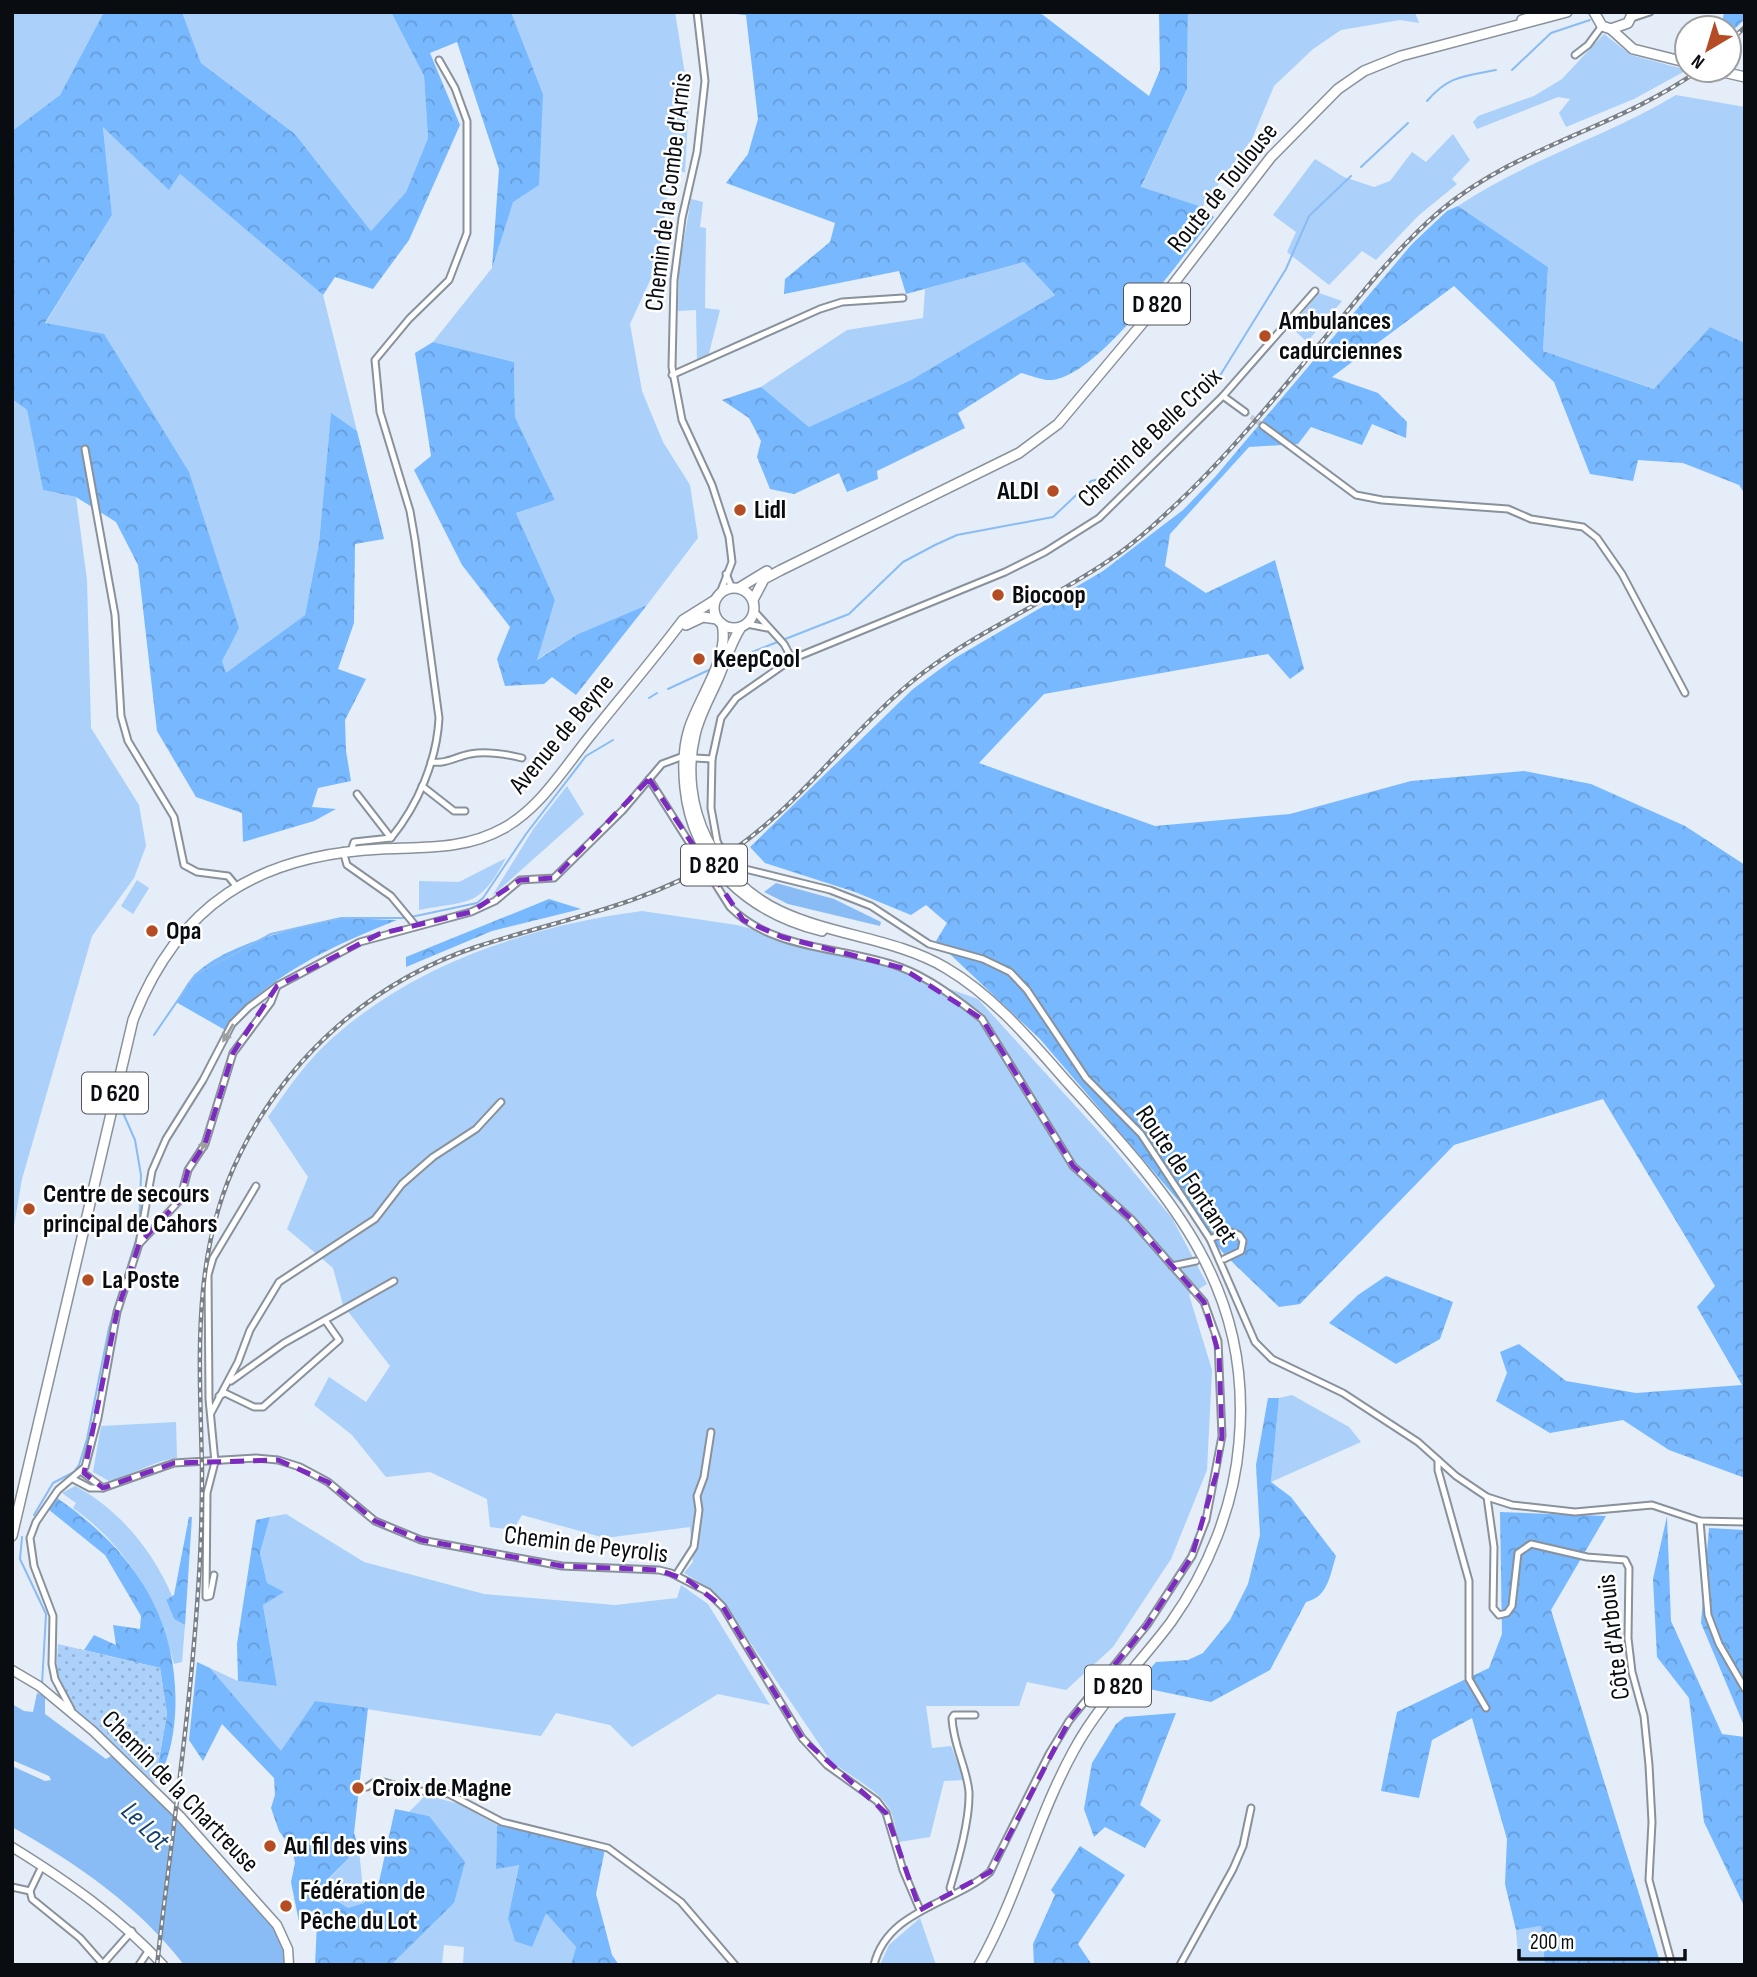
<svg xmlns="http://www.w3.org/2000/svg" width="1757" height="1977" font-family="'Sofia Sans Condensed',sans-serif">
<defs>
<pattern id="forest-crowns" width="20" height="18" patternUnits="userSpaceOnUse" patternTransform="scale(1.75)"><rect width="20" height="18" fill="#77b8fe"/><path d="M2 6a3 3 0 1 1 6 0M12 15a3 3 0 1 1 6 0" fill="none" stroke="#669dd9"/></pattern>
<pattern id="park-dots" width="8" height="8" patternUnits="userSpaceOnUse" patternTransform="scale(1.75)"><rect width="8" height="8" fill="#abd0f9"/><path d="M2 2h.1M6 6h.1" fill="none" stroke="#92b1d4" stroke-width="1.8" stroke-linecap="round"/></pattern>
</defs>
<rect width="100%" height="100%" fill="#e4edf8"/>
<g fill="#abd0f9">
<path d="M12 12H104L60 95 12 131Z"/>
<path d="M182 12H391L424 76 428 138 406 192 371 231 295 134 201 63Z"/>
<path d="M511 12H675L689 99 685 172 670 173 659 261 630 324 642 391 663 442 690 485 698 538 647 605 578 634 536 660 555 600 516 513 555 500 515 417 514 362 433 342 492 268 543 94Z"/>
<path d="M1188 12H1415L1419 23 1400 20 1341 30 1313 49 1274 86 1252 139 1202 207 1141 188 1187 89Z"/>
<path d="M1604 34 1631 55 1687 70 1634 99 1566 127 1559 113 1570 99 1558 97 1477 129 1473 122 1478 116 1534 96 1562 79Z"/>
<path d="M1676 95 1745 107V343L1710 327 1655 389 1543 351 1548 267 1458 206C1526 160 1606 137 1676 95Z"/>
<path d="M103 126 169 189 180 174 323 295 357 431 331 414 319 543 305 615 226 674 45 324 112 215Z"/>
<path d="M1453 134 1470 160 1452 179 1457 184 1418 216 1376 260 1362 251 1329 285 1287 252 1296 232 1273 215 1315 159 1344 177 1374 187 1390 181 1412 152 1426 162Z"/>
<path d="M691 199 703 202 700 227 706 228 705 308 720 310 708 357 697 361 696 310 678 311 679 269Z"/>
<path d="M1024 262 1055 295 911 380 809 427 761 387 847 330 923 318 925 289Z"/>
<path d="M1319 293 1342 301 1307 342 1291 327Z"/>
<path d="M12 399 27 410 43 490 76 497 87 580 91 728 139 805 146 846 134 878 92 936 22 1179 12 1237Z"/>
<path d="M567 786 584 814 492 896 534 828Z"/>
<path d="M506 858C479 908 471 900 419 910V881L459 882Z"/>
<path d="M137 880 149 888 133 914 121 906Z"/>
<path d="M642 911 737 925 868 960 978 999 1111 1145 1172 1218 1207 1284 1189 1295 1212 1370 1207 1470 1171 1559 1113 1647 1066 1690 1027 1682 1019 1706H926L932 1748 951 1746 964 1780 944 1781 930 1837 899 1842C896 1832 895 1820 890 1810 880 1790 847 1775 830 1760L725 1605 710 1589 684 1573 693 1562 690 1527 605 1538 522 1515 513 1530 490 1527 487 1499 430 1472 386 1477 352 1435 314 1405 329 1377 366 1402 390 1366 343 1305 333 1268 287 1229 308 1177 268 1117C285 1093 303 1066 324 1046 409 965 528 926 642 911Z"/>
<path d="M1292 1395 1349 1427 1361 1442 1271 1482 1279 1398Z"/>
<path d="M176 1422 177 1458C153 1461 132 1475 109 1481L93 1472 101 1426Z"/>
<path d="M75 1486C119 1509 153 1551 172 1596L166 1601 174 1619 185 1625 182 1662 174 1664C158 1601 127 1546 73 1508L76 1503 62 1493Z"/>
<path d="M286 1514 364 1562 484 1594 615 1605 677 1598 681 1585 708 1604 770 1705 718 1694 632 1747 610 1725 556 1713 541 1736 315 1701 281 1752 210 1668 238 1681 277 1686 263 1605 267 1583 260 1553 270 1517Z"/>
<path d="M426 1795 459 1804 497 1825 496 1868 519 1864 508 1918 546 1912 576 1947 571 1965H463L464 1947 444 1945 442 1965H391L454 1903 429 1816 409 1812Z"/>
<path d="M359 1848 364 1903 348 1908 334 1899 327 1881Z"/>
<path d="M920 1918 936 1965H880L889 1945Z"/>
<path d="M1541 1926 1545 1965H1519L1516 1930Z"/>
</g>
<g fill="url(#forest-crowns)">
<path d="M104 12H182L201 63 295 134 371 231 406 192 428 138 424 76 391 12H511L543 94 539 185 513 202 492 268 499 169 457 42 430 53 460 125 409 240 373 289 335 277 323 295 180 174 169 190 103 127 112 215 45 323 104 334 189 472 239 628 222 661 226 673 305 615 319 543 331 413 357 431 384 539 355 544 354 623 338 669 366 679 345 720 346 751 351 781 318 788 312 807 336 809 314 821 243 842 242 813 196 797 157 731 138 565 116 522 76 497 43 490 27 410 12 399V131L60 95Z"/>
<path d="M717 12H1039L1149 96 1160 70 1159 12H1188L1187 89 1141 187 1202 207 1214 217C1182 256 1101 375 1052 380 1043 381 1030 375 1021 373L958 413 965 428 877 471 878 479 847 492 839 473 794 494 770 489 757 457 761 441 749 418 722 400 761 387 809 427 911 380 1055 295 1024 262 906 294 899 271 784 294 785 279 830 242 835 223 726 183 748 154 758 119 746 15Z"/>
<path d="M1724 12H1745V19L1729 34V28H1718L1722 23Z"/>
<path d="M1458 206 1548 267 1543 351 1654 389 1710 327 1745 343V494L1739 485 1683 463 1638 460 1633 481 1590 474 1554 382 1454 286 1332 377 1378 393 1407 422 1406 438 1372 424 1362 445 1311 427 1298 444 1249 447 1170 534 1165 566 1206 593 1275 560 1304 669 1290 679 1268 654 1044 694 979 763 1155 826 1290 814 1411 781 1524 771 1591 784 1685 826 1745 865V1478L1669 1450 1623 1420 1550 1433 1496 1401 1507 1373 1500 1352 1519 1344 1566 1381 1636 1393 1742 1385 1697 1307 1715 1286 1603 1099 1454 1145 1300 1304 1279 1307 1225 1255 1040 1039 936 941 947 923 926 905 911 915 855 892 765 863 750 847 913 689 955 658 1103 571 1183 510 1215 477 1412 244 1447 211Z"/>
<path d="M433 342 514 362 515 417 555 500 516 513 555 600 537 660 578 634 647 605 576 695 552 677 544 684 505 686 497 659 510 627 462 565 414 470 431 456 415 353Z"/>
<path d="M549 899 581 909 492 931 406 967V957Z"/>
<path d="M341 918 397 920C335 945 266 975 225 1030L176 1002C181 995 185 986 191 979 219 945 299 927 341 918Z"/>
<path d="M1386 1276 1453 1302 1440 1339 1396 1364 1329 1323 1358 1295Z"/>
<path d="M1268 1398H1279L1271 1482 1291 1497 1336 1556C1330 1575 1328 1597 1306 1602L1270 1670 1211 1702 1135 1686 1156 1662 1188 1660 1203 1653 1230 1620 1248 1584 1260 1535 1256 1465Z"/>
<path d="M57 1498C133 1550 181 1620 175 1716 173 1739 169 1763 155 1782L167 1714 160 1668 84 1650 94 1635 116 1645 113 1625 140 1629 141 1616 105 1555 48 1509Z"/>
<path d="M1500 1512 1606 1516 1551 1610 1661 1965H1545L1541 1926 1516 1930 1505 1884 1507 1839 1472 1718 1432 1740 1419 1798 1381 1791 1397 1712 1489 1668 1502 1634Z"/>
<path d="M1667 1516 1671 1621 1722 1734 1745 1737V1908L1704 1822 1689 1698 1657 1657 1653 1579Z"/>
<path d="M189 1517H192L185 1625 174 1619 166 1600 174 1595Z"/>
<path d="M270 1517 260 1553 267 1583 284 1592 263 1605 277 1686 238 1681 237 1644 256 1520Z"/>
<path d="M1709 1528 1745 1530V1728L1701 1623Z"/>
<path d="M197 1662 210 1668 281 1751 315 1701 368 1708 354 1833 359 1848 327 1880 334 1899 348 1908 364 1903 379 1882 395 1809 429 1816 465 1862 454 1903 391 1965H315L317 1924 299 1922 291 1882 295 1863 292 1849 279 1831 271 1808 275 1795 274 1778 222 1724 203 1761 189 1740Z"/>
<path d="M1176 1713 1140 1805 1161 1820 1145 1848 1105 1827 1094 1837 1084 1809 1092 1763 1116 1724 1125 1717Z"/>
<path d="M497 1825 605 1849 596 1894 612 1955 619 1965H571L576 1947 546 1913 532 1947 515 1941 508 1918 519 1865 496 1869Z"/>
<path d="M1080 1846 1125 1875 1078 1944 1092 1965H1034L1033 1944 1055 1895 1051 1890Z"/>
</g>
<path fill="url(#park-dots)" d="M58 1644 160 1668 167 1714 155 1782 147 1779C118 1752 72 1722 60 1683 56 1671 57 1657 58 1644Z"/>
<g fill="#89bcf4">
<path d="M776 883 834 899 881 922 880 926 788 904 764 892Z"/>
<path d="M37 1693 45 1696V1714L106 1759 111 1756 119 1760 229 1874 280 1933 285 1941 287 1965H184C139 1906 76 1863 12 1827V1766L45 1781 51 1780 49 1776 12 1760V1704L24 1711 33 1712Z"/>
</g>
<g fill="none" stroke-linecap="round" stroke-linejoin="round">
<g stroke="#89bcf4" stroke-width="2">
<path d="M1512 70 1551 33 1590 20"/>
<path d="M1427 101C1448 76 1464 76 1496 70"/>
<path d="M1361 167 1408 123"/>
<path d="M1216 382 1286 269 1309 216 1351 176"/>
<path d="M729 661 849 614 903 562 935 545 957 535 1053 517 1091 481 1123 473 1134 465"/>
<path d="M668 689 711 669"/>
<path d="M649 698 657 693"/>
<path d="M411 917 477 903 483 898 526 834 586 756 613 740"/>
<path d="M154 1035 195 975 271 934 341 918H406"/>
<path d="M34 1515 53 1483 74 1472 79 1465 87 1439 109 1328 139 1230 141 1175 135 1140 120 1106 127 1073"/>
<path d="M22 1537 20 1559 46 1614 42 1684"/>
</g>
<path stroke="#c3cbd5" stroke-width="5" stroke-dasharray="5 2.5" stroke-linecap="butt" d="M1245 412 1263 426"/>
<defs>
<g id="street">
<path d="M697 12 705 81 697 152 682 218 674 280 672 367 682 420 712 485 729 537 732 562 720 593"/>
<path d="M1632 18 1650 12"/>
<path d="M1575 55 1588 45 1602 26"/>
<path d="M1315 291 1223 396 1099 518 1045 552 1005 572 792 659 736 698 721 718 712 759 711 808 717 841 723 854 737 867 830 890 871 906 929 944 983 959 1010 972 1027 990 1086 1078 1141 1134 1210 1239 1255 1342 1272 1359 1343 1393 1418 1442 1456 1476 1487 1497 1512 1505 1575 1512 1652 1505 1700 1521 1745 1522"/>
<path d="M672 375 820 309 842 302 903 298"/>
<path d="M1223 396 1245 412"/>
<path d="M1263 426 1356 495 1382 500 1508 509 1531 519 1583 527 1597 538 1622 574 1685 693"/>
<path d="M85 449 115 615 121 716 128 741 174 817 184 865 197 872 228 876 238 888"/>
<path d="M726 574 732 588"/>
<path d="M754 611 784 644 792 659"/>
<path d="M747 624 767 628"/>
<path d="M695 758 712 759"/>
<path d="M431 762C447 764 455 757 470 754 486 751 506 754 522 758"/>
<path d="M649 779 730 907C775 952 844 946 900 967 930 978 958 1000 982 1019L1073 1166 1131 1219 1204 1302 1218 1341 1222 1436 1206 1520 1192 1556 1147 1625 1069 1721 1049 1754 990 1872C953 1904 887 1910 874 1965"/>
<path d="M422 786 454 811H465"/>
<path d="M357 794 391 838"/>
<path d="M343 851 347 865 391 896 415 925"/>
<path d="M351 851 354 842 391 838C418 805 437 760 439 718L415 540 410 511 380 412 375 360 409 319 449 280 467 233V121L455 88 439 60"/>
<path d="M1210 1239 1228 1231 1239 1235 1243 1241 1241 1251 1224 1259"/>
<path d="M139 1244 180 1200 188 1170 205 1144 233 1053 271 1002 277 986"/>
<path d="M1172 1266 1196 1261"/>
<path d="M231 1381 284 1343 394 1281"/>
<path d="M219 1396 225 1393 254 1407H263L339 1340 325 1320"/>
<path d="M211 1413 238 1362 250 1330 279 1282 375 1219 402 1184 433 1157 476 1129 501 1102"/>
<path d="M1438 1460V1470L1469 1581V1679L1486 1708"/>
<path d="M82 1472 103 1488"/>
<path d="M73 1479 90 1488H103L174 1463 256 1458 278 1460 300 1467 328 1482 375 1521 421 1540 562 1566 659 1570 671 1573 708 1592 723 1607 802 1738 827 1765 877 1801 886 1813 903 1870 920 1910"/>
<path d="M1487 1497 1494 1547 1493 1608 1499 1615 1507 1613 1512 1606 1518 1553 1531 1544 1587 1557 1625 1560 1629 1568 1628 1638 1632 1672 1644 1716 1649 1765 1652 1822 1649 1880 1672 1965"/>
<path d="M1700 1521 1708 1615 1719 1644 1745 1689"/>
<path d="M214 1575 210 1596 206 1597 207 1493 215 1462 209 1399 208 1275 213 1258 256 1186"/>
<path d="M676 1575 694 1547 699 1510 697 1496 704 1477 711 1432"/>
<path d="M71 1709 55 1679 52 1664 53 1616 34 1566 30 1538 36 1522 58 1490 85 1467 98 1418 117 1312 139 1244 152 1171 166 1139 203 1080 232 1024 249 1007 277 986 360 942 471 912 495 901 520 880 554 878 623 810 662 764 681 757"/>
<path d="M367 1787 373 1783 384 1782 411 1790 449 1794 502 1822 608 1848 681 1902 735 1965"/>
<path d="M12 1887 30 1891 32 1899 80 1938 102 1963"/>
<path d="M30 1891 42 1866"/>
<path d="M953 1894 950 1888C958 1861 970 1820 969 1792 967 1768 953 1745 952 1718L954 1715H975"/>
<path d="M102 1965 132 1931"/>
<path d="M139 1965 149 1950"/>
<path d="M1180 1965 1233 1869 1243 1846 1251 1808"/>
</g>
<g id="secondary">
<path d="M12 1670 39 1686 93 1731 180 1816 277 1925 288 1949 289 1965"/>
<path d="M12 1847C67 1881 119 1917 163 1965"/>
</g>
<g id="primary">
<path d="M1594 12 1602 26 1611 29 1628 23 1633 12"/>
<path d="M1522 20 1547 12"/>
<path d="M1611 29 1633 49 1685 62"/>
<path d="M1719 71 1745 77"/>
<circle cx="734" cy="608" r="20"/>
<path d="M739 588 767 571"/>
<path d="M753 600 764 579 781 570 1019 453 1058 424 1151 313 1271 157 1338 89 1364 71 1401 56 1567 12"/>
<path d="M722 624C730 658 699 697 689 729 683 748 683 769 685 788 693 865 750 913 822 931"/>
<path d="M686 625 703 617 717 619"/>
<path d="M741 627C730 644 725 663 717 681 709 699 699 716 695 735 678 806 714 880 780 911 833 936 895 938 946 968 995 997 1031 1041 1068 1083 1167 1193 1253 1283 1239 1443 1234 1506 1208 1570 1171 1622 1139 1665 1100 1702 1074 1750 1036 1819 1018 1896 979 1965"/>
<path d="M12 1536 133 1020C178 904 258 855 381 849 424 847 465 850 504 828 541 807 564 768 590 736 621 697 653 660 683 620L715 600"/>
</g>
</defs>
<use href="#street" stroke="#89919b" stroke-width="9"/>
<use href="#secondary" stroke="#89919b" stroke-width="11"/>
<use href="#primary" stroke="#89919b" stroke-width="12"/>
<use href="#street" stroke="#fff" stroke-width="5"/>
<use href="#secondary" stroke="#fff" stroke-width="8"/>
<use href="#primary" stroke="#fff" stroke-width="9"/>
<defs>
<g id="rail">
<path d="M1729 42 1745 27"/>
<path d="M157 1965C171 1840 190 1715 198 1591 201 1551 202 1510 202 1470 200 1361 190 1254 240 1154 288 1056 373 981 476 947 558 920 642 906 716 861 798 812 849 729 924 672 982 629 1049 601 1108 561 1138 541 1164 516 1190 491 1247 435 1297 370 1349 309 1377 274 1406 240 1440 211 1517 146 1618 128 1699 70"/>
</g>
</defs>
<use href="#rail" stroke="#7a8087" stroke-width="4.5"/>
<use href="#rail" stroke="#fff" stroke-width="2" stroke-dasharray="5" stroke-linecap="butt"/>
</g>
<defs><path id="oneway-solid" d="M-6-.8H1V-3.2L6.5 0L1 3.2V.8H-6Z" transform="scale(1.75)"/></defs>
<g fill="#9d9e9f">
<use href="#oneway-solid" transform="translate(228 1033) rotate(120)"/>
<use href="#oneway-solid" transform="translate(202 1149) rotate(-65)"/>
</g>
<path fill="none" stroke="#7b2cbf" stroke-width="5" stroke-dasharray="14 9" stroke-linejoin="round" d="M649 779 743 920 782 937 902 968 982 1019 1073 1166 1131 1219 1204 1302 1219 1355 1222 1436 1216 1475 1192 1556 1147 1625 1069 1721 990 1872 920 1910 886 1813 802 1738 723 1607 689 1581 659 1570 562 1566 421 1540 375 1521 328 1482 278 1460 174 1463 103 1488 84 1473 117 1312 139 1244 180 1200 188 1170 205 1144 233 1053 277 986 379 934 471 912 520 880 554 878Z"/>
<g fill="#b44d23" stroke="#fff" stroke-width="2.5">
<circle cx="1265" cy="336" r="7"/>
<circle cx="1053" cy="491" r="7"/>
<circle cx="740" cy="510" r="7"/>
<circle cx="998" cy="595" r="7"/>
<circle cx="699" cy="659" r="7"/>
<circle cx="152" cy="931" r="7"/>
<circle cx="29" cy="1209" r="7"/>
<circle cx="88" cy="1280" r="7"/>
<circle cx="358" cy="1788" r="7"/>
<circle cx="270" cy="1846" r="7"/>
<circle cx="286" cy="1906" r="7"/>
</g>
<g text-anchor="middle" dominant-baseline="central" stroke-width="5" stroke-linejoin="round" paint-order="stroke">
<g fill="#fff" stroke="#535558" stroke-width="2">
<rect x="1124" y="283.5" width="66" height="41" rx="5"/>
<rect x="681" y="844.5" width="66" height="41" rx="5"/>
<rect x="82" y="1072.5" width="66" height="41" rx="5"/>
<rect x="1085" y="1665.5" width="66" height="41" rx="5"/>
</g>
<g font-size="24" font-weight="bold" fill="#090c10">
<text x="1157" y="304">D 820</text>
<text x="714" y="865">D 820</text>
<text x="115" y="1093">D 620</text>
<text x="1118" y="1686">D 820</text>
</g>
<g font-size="26" fill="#090c10" stroke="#fff">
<text transform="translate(1223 188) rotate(-51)">Route de Toulouse</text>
<text transform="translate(669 192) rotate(-83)">Chemin de la Combe d'Arnis</text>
<text transform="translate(1150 438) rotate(-44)">Chemin de Belle Croix</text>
<text transform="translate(562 734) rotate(-50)">Avenue de Beyne</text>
<text transform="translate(1186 1175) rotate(56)">Route de Fontanet</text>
<text transform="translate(586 1545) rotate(7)">Chemin de Peyrolis</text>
<text transform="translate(1614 1637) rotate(-97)">Côte d'Arbouis</text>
<text transform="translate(180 1792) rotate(46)">Chemin de la Chartreuse</text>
</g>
<g font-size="26" font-weight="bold" fill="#090c10" stroke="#fff" text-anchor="start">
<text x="1279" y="321">Ambulances<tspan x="1279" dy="30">cadurciennes</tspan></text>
<text x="1039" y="491" text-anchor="end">ALDI</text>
<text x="754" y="510">Lidl</text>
<text x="1012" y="595">Biocoop</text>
<text x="713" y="659">KeepCool</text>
<text x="166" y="931">Opa</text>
<text x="43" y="1194">Centre de secours<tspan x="43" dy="30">principal de Cahors</tspan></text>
<text x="102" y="1280">La Poste</text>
<text x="372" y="1788">Croix de Magne</text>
<text x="284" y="1846">Au fil des vins</text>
<text x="300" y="1891">Fédération de<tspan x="300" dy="30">Pêche du Lot</tspan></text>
</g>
<g font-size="28" font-style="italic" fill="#14416d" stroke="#fff">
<text transform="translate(145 1826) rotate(45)">Le Lot</text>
</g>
</g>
<rect width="1757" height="1977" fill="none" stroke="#090c10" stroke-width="28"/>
<g transform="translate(1708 49) rotate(218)"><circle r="33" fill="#ffffff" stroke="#9d9e9f" stroke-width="2"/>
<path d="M0-5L12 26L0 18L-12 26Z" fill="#b44d23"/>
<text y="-10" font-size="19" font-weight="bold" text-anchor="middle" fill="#090c10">N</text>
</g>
<path d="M1519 1949v10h166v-10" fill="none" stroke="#090c10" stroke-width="3.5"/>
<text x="1530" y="1949" font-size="21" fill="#090c10" stroke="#ffffff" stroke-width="5" paint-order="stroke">200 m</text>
</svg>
